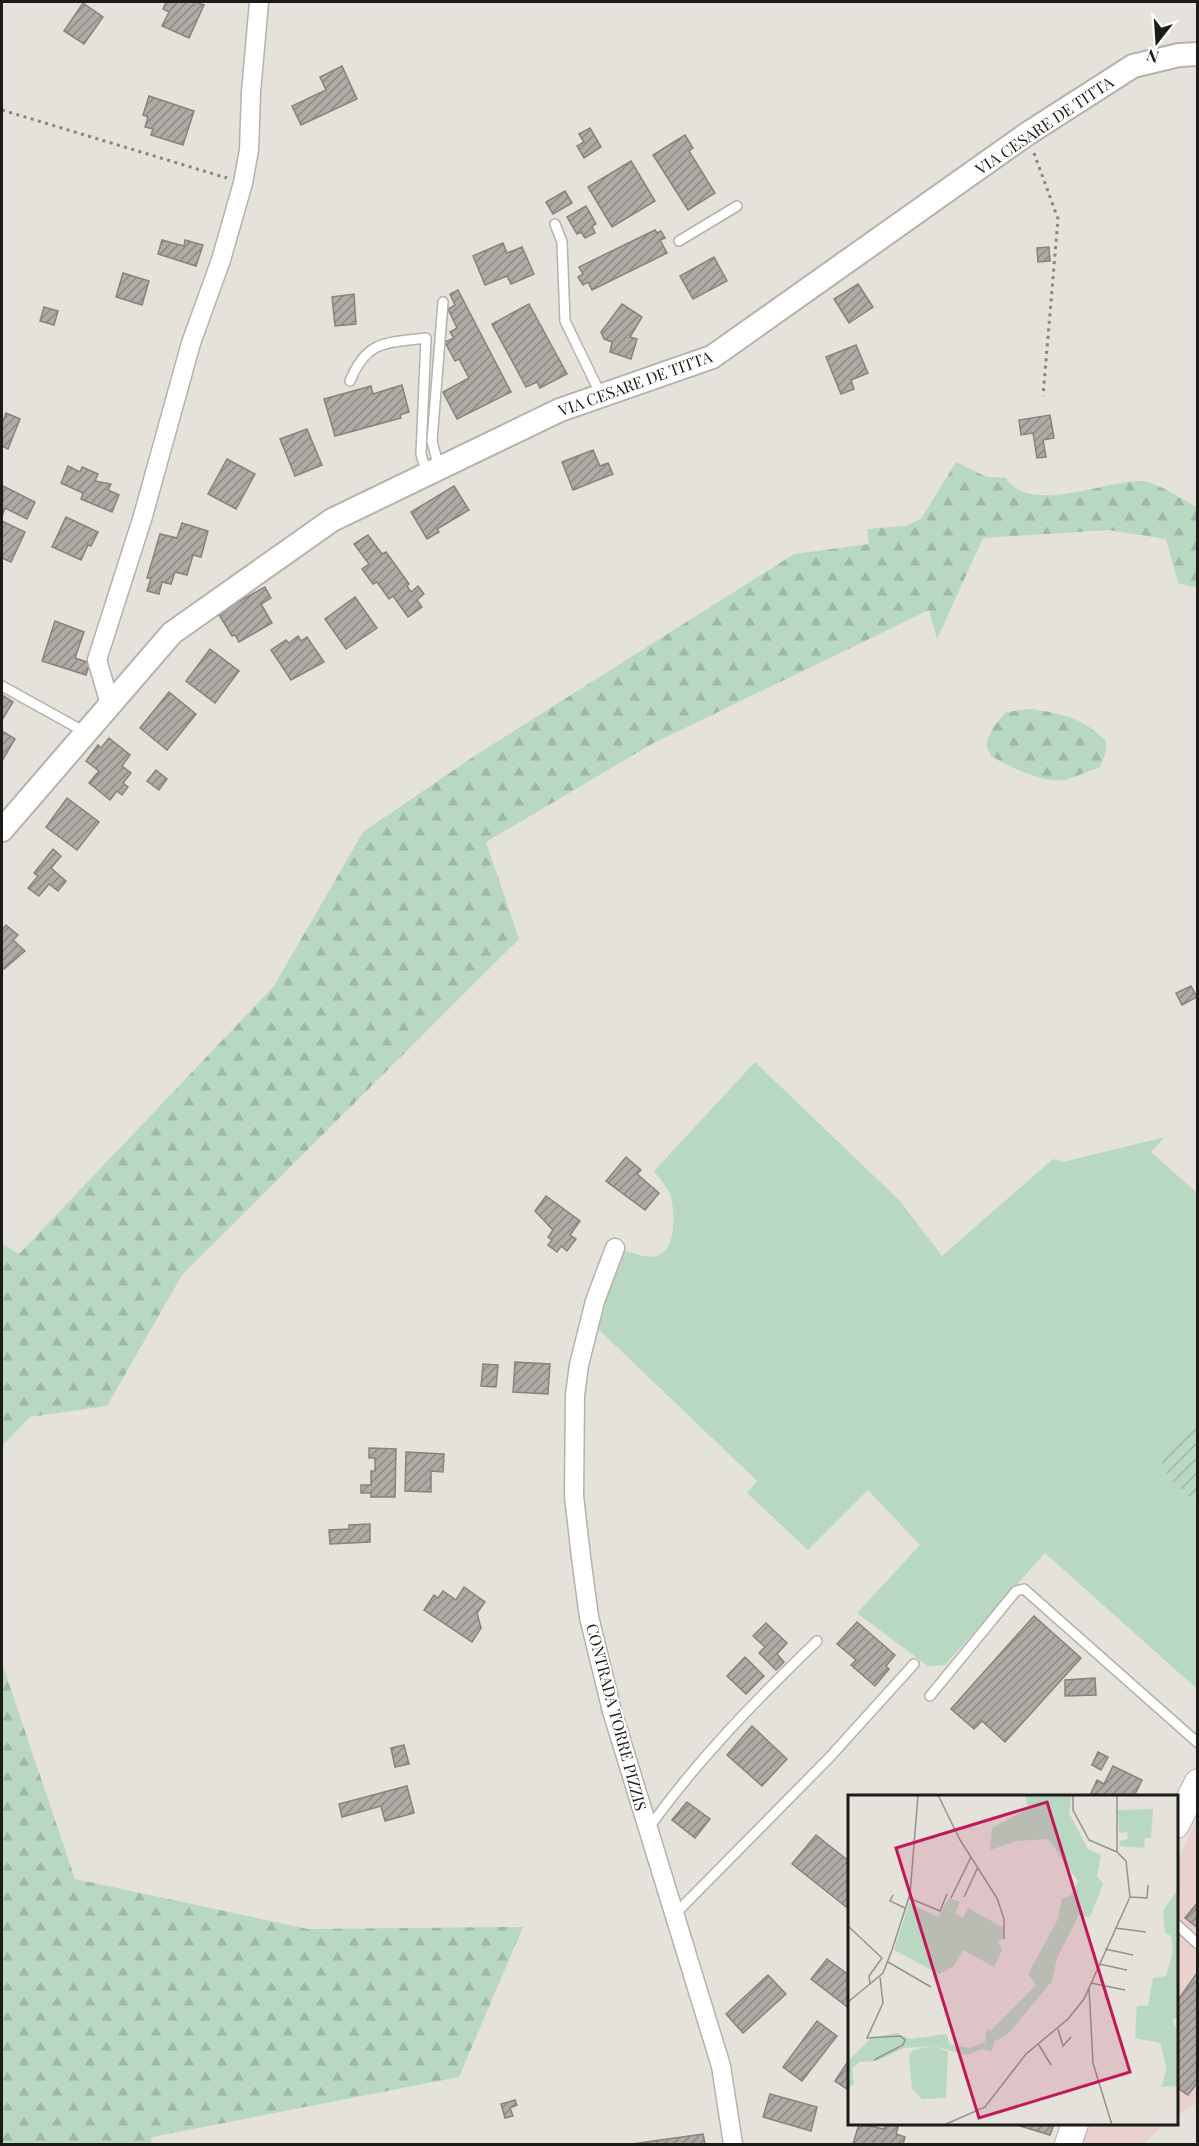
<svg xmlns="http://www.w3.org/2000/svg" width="1199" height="2146" font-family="'Playfair Display',serif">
<defs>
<pattern id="forest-firs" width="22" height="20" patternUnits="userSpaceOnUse" patternTransform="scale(1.5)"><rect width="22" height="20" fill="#b9d8c2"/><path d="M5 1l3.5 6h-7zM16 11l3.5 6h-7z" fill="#9eb9a6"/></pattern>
<pattern id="garden-furrows" width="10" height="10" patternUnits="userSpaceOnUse" patternTransform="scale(1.5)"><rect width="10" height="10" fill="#b9d8c2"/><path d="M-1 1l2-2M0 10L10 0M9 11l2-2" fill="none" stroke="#9eb9a6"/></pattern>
<pattern id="building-hatch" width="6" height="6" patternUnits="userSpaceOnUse" patternTransform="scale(1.5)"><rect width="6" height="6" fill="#b0a9a4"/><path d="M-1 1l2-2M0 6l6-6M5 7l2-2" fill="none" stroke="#8e8985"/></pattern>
</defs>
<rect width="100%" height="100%" fill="#e4e2da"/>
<g fill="#ebd1ce">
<path d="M1197 1818V2103L1177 2116V1861Z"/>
<path d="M1084 2124H1164L1143 2144H1078Z"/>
</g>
<path fill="#b9d8c2" d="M755 1062 900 1201 942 1256 1053 1159 1063 1162 1165 1137 1151 1152 1197 1193V1424L1173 1446 1170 1479 1197 1504V1689L1045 1553 945 1665 928 1666 857 1613 920 1545 868 1490 808 1550 747 1493 757 1481 593 1324 623 1250C634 1253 648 1260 659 1255 677 1248 675 1209 670 1194 666 1186 659 1178 654 1171Z"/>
<g fill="url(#forest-firs)">
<path d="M956 462 987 477 1006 478C1029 516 1108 479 1143 481 1156 482 1185 501 1197 507V588L1178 583 1166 539 1108 530 983 538 937 639 929 610 652 744 486 842 519 939 182 1275 107 1406 30 1417 2 1446V1244L19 1254 274 986 363 832 473 757 794 554 869 544 867 529 905 526 921 519Z"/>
<path d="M1032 709C1066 715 1081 717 1106 741V752L1100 767C1090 770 1072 779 1064 780 1041 783 1011 767 991 756L986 744 993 727 1006 712Z"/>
<path d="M2 1663 75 1879 308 1929 523 1927 459 2077 152 2137 151 2144H2Z"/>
</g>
<path fill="url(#garden-furrows)" d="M1197 1424V1504L1170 1479 1161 1461 1173 1446Z"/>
<g fill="url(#building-hatch)" stroke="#88827d" stroke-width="1.5">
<path d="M166 2H196L204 5 189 38 162 26 169 12 163 9Z"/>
<path d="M83 3 103 17 84 44 64 31Z"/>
<path d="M342 66 357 99 301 125 292 106 326 90 320 77Z"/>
<path d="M149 96 194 111 183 145 151 135 153 129 145 127 148 117 143 115Z"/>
<path d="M590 128 601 147 584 158 577 146 584 142 579 134Z"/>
<path d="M685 135 693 148 689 151 715 193 688 210 653 155Z"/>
<path d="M631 161 655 201 612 227 588 187Z"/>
<path d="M565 191 572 203 553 214 546 202Z"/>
<path d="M586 206 596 224 592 226 595 233 585 238 581 232 577 234 567 217Z"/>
<path d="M655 230 657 233 661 231 665 238 660 240 667 253 592 290 588 282 583 285 578 277 583 274 579 267Z"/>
<path d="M162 240 184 246 185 240 203 245 196 266 158 254Z"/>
<path d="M503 243 507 253 522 247 534 274 511 284 507 276 485 285 473 256Z"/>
<path d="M1049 247 1050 261 1038 262 1037 248Z"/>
<path d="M714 257 727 281 693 299 680 276Z"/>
<path d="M123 273 149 281 142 305 116 297Z"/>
<path d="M858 284 873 307 849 323 834 299Z"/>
<path d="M458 290 511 392 457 419 443 392 469 378 459 359 455 361 445 342 454 338 450 332 457 328 448 309 455 305 450 294Z"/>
<path d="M354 294 356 324 335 326 332 297Z"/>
<path d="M529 304 567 374 540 388 537 382 526 387 492 324Z"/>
<path d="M622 304 642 317 630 337 637 339 631 359 610 352 612 342 604 339 601 332Z"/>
<path d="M44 307 58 311 54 325 40 321Z"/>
<path d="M856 345 868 373 851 380 854 389 841 394 826 357Z"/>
<path d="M402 385 409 412 400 415 401 418 335 436 324 399 371 386 373 394Z"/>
<path d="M6 413 20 419 8 449 2 446V424Z"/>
<path d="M1050 415 1054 438 1043 440 1046 457 1037 458 1033 433 1021 435 1019 420Z"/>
<path d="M307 429 322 465 295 476 280 439Z"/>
<path d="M593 450 600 466 608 463 613 474 573 490 562 462Z"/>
<path d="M227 459 255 474 236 509 208 494Z"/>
<path d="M68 466 80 472 82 467 98 474 95 481 111 484 108 490 119 495 112 512 81 499 83 493 61 483Z"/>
<path d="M3 486 35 502 27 519 5 508 2 517Z"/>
<path d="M454 486 469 510 437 529 439 532 427 539 411 512Z"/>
<path d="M66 517 98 532 91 546 88 545 81 560 52 547Z"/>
<path d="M2 521 25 532 11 562 2 558Z"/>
<path d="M182 523 208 531 201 557 193 555 187 575 175 572 171 584 162 582 159 594 147 591 151 578H147L160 534 177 538Z"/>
<path d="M368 535 382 554 386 552 409 584 407 586 411 592 418 586 424 594 417 600 422 607 408 617 393 596 389 599 377 582 373 584 362 569 369 564 354 544Z"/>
<path d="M265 587 271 598 261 604 272 623 239 642 235 635 232 636 218 613Z"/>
<path d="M355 597 377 628 346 649 325 619Z"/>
<path d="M55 621 84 632 75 658 90 663 86 675 42 661Z"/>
<path d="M298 636 301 641 307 637 324 662 291 680 271 650 286 640 289 643Z"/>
<path d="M210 649 239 671 215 703 186 681Z"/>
<path d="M169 692 196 714 167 750 140 728Z"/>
<path d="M2 695 13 702 2 720Z"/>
<path d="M2 731 15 739 2 761Z"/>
<path d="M109 738 130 755 122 766 131 773 123 783 128 787 122 795 117 791 110 800 89 783 99 771 86 761 98 745 101 748Z"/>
<path d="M156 770 167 779 159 790 147 781Z"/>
<path d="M67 798 99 822 77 850 46 827Z"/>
<path d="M53 849 61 856 51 868 66 881 58 891 49 884 39 896 28 888 38 876 34 873Z"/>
<path d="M6 925 18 935 13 940 25 951 4 969 2 967V930Z"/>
<path d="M1191 986 1197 997 1182 1005 1176 993Z"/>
<path d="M626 1157 641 1170 637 1174 659 1193 645 1210 606 1181Z"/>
<path d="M546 1196 580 1221 570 1235 576 1239 567 1251 561 1246 557 1252 548 1245 552 1240 548 1237 553 1230 535 1211Z"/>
<path d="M515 1362 550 1364 548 1394 513 1392Z"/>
<path d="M483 1364 498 1365 496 1387 481 1386Z"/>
<path d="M369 1448 396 1449 395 1497H371V1493H361V1485H371V1471H375V1458H369Z"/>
<path d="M406 1452 444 1454 443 1472 431 1471V1492L405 1491Z"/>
<path d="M370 1524V1542L330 1544 329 1530 349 1529V1525Z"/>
<path d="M464 1587 485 1602 477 1613 481 1628 472 1642 424 1610 434 1595 438 1598 443 1591 456 1600Z"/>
<path d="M1034 1616 1081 1658 1005 1742 982 1721 974 1729 951 1709Z"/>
<path d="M857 1622 895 1655 886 1666 889 1669 875 1686 851 1665 856 1660 837 1644Z"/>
<path d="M766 1623 787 1643 777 1654 784 1662 776 1670 759 1653 765 1647 753 1636Z"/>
<path d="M745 1657 764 1676 746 1694 727 1676Z"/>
<path d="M1095 1678 1096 1695 1065 1696V1680Z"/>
<path d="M752 1726 787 1759 762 1786 727 1755Z"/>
<path d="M404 1745 409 1764 395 1767 391 1748Z"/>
<path d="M1098 1752 1108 1757 1101 1770 1092 1765Z"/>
<path d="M1113 1766 1142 1780 1134 1796H1098L1091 1793 1097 1780 1104 1784Z"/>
<path d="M407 1786 414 1813 385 1821 381 1806 342 1817 339 1804Z"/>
<path d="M687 1802 710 1819 695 1838 672 1820Z"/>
<path d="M816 1835 850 1862V1910L792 1864Z"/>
<path d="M1198 1902V1928L1185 1918Z"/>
<path d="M827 1959 850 1976V2009L811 1979Z"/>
<path d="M1197 1973 1198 2082 1188 2095 1176 2087V2003Z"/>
<path d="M768 1975 786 1994 743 2033 726 2014Z"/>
<path d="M817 2021 837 2036 802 2081 783 2067Z"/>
<path d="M847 2063 850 2065V2091L835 2081Z"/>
<path d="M770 2094 817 2107 811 2131 763 2117Z"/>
<path d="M515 2100 517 2105 510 2108 513 2116 505 2118 501 2104Z"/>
<path d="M859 2124 884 2129 886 2124H899L896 2134 905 2137 903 2144H853Z"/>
<path d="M1014 2124H1054L1050 2135Z"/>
<path d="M703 2134 705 2144H632Z"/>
</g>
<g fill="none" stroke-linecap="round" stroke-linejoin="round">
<defs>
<g id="service">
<path d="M555 224 562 242 565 321 601 395"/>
<path d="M679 241 737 206"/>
<path d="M350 381C367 340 385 343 426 338L421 454 427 474"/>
<path d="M439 468 432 441 443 302"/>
<path d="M2 686 85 732"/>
<path d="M930 1696 1016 1591 1024 1589 1198 1743"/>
<path d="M648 1829C698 1759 756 1700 817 1641"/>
<path d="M675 1914 829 1758 914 1664"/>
<path d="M1176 1924 1198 1944"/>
</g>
<g id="minor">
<path d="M110 704 97 660 143 516 191 343 221 260 243 183 249 150 251 92 259 2"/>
<path d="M615 1248 595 1301 579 1365 575 1395 574 1496 581 1557 589 1617 612 1711 721 2066 733 2144"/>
</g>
<path id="tertiary" d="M2 830 172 633 332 520 560 410 712 357 1027 134 1133 66 1179 55 1198 54"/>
<g id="secondary">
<path d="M1176 1825 1198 1782"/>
<path d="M1068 2144 1075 2124"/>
</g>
</defs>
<use href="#service" stroke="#b5b2ab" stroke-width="12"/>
<use href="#minor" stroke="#b5b2ab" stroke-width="21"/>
<use href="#tertiary" stroke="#b5b2ab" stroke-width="26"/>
<use href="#secondary" stroke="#b5b2ab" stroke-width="28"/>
<g stroke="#86857f" stroke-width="3" stroke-dasharray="3 4.5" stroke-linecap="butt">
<path d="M2 110 227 178"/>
<path d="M1034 153 1058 219 1043 396"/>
</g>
<use href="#service" stroke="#fff" stroke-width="9"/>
<use href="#minor" stroke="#fff" stroke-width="18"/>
<use href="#tertiary" stroke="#fff" stroke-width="22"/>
<use href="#secondary" stroke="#fff" stroke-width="26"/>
</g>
<g text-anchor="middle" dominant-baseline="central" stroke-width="4.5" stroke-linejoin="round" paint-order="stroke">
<g font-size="16" fill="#1c1b18" stroke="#fff">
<text transform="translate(1044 125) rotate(-34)">VIA CESARE DE TITTA</text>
<text transform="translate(635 383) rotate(-20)">VIA CESARE DE TITTA</text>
<text transform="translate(617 1717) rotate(75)">CONTRADA TORRE PIZZIS</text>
</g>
</g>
<g transform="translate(848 1795)">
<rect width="330" height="330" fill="#e4e2da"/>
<path d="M305 14 303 43H297L296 53 272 51 271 46 280 44 279 37 271 38 270 15ZM101 103 112 107 107 118 115 123 120 113 156 133 155 144 150 146 154 155 146 172 115 155 105 172 91 179 46 155 61 108 90 122ZM85 251 100 257 98 303 74 304 64 294 61 260 65 255Z" fill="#b9d8c2"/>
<path d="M177 0H223L221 18 240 54 253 60 249 81 255 89 242 122 231 120 209 163 204 186 161 238 146 247 144 256 133 254 119 260 85 251 56 253 29 266 12 267 4 273 6 289 0 292V266L23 243 49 238 62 244 99 239 101 249 122 253 137 247 139 233 142 236 188 190 180 179 210 124 214 104 223 100 230 86 200 44 169 46 142 55 144 33 180 14ZM330 94V222L324 225 330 236V291L313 292 319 274 312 248 287 243 289 211H300L305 183 318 181 325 156 323 141 317 138 315 116Z" fill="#b9d8c2"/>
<path fill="none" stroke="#94928c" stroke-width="1.5" d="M90 0 112 45 149 103 156 124V144M269 57V0M45 100 42 106 57 113M116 102 130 72M282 102 299 103 300 90M61 103 92 116 99 99M103 103 123 62M0 131 34 163 21 181 22 189M267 133 298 137M257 154 285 160M40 167 83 192M251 169 279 175M243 188 277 195M241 193 245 268 264 330M0 207 35 178 44 155 62 99 70 0M210 234 215 251 223 242M191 250 203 270M26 265 55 250 57 245 52 241 19 243 35 208 32 182M96 330 137 312 178 259 220 224 236 204 282 102 278 66 269 57 241 45 225 15V0"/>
<path fill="#c2185b" fill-opacity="0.15" stroke="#c2185b" stroke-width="3" d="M199 7 282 277 131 323 48 53Z"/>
<rect width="330" height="330" fill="none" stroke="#1c1b18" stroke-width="3"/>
</g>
<rect width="1199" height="2146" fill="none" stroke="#1c1b18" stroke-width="6"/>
<g transform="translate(1157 42) rotate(197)" stroke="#ffffff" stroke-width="4.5" paint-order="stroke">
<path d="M0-4.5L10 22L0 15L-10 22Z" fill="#1c1b18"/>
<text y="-9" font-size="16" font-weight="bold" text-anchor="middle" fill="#1c1b18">N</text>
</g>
</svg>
